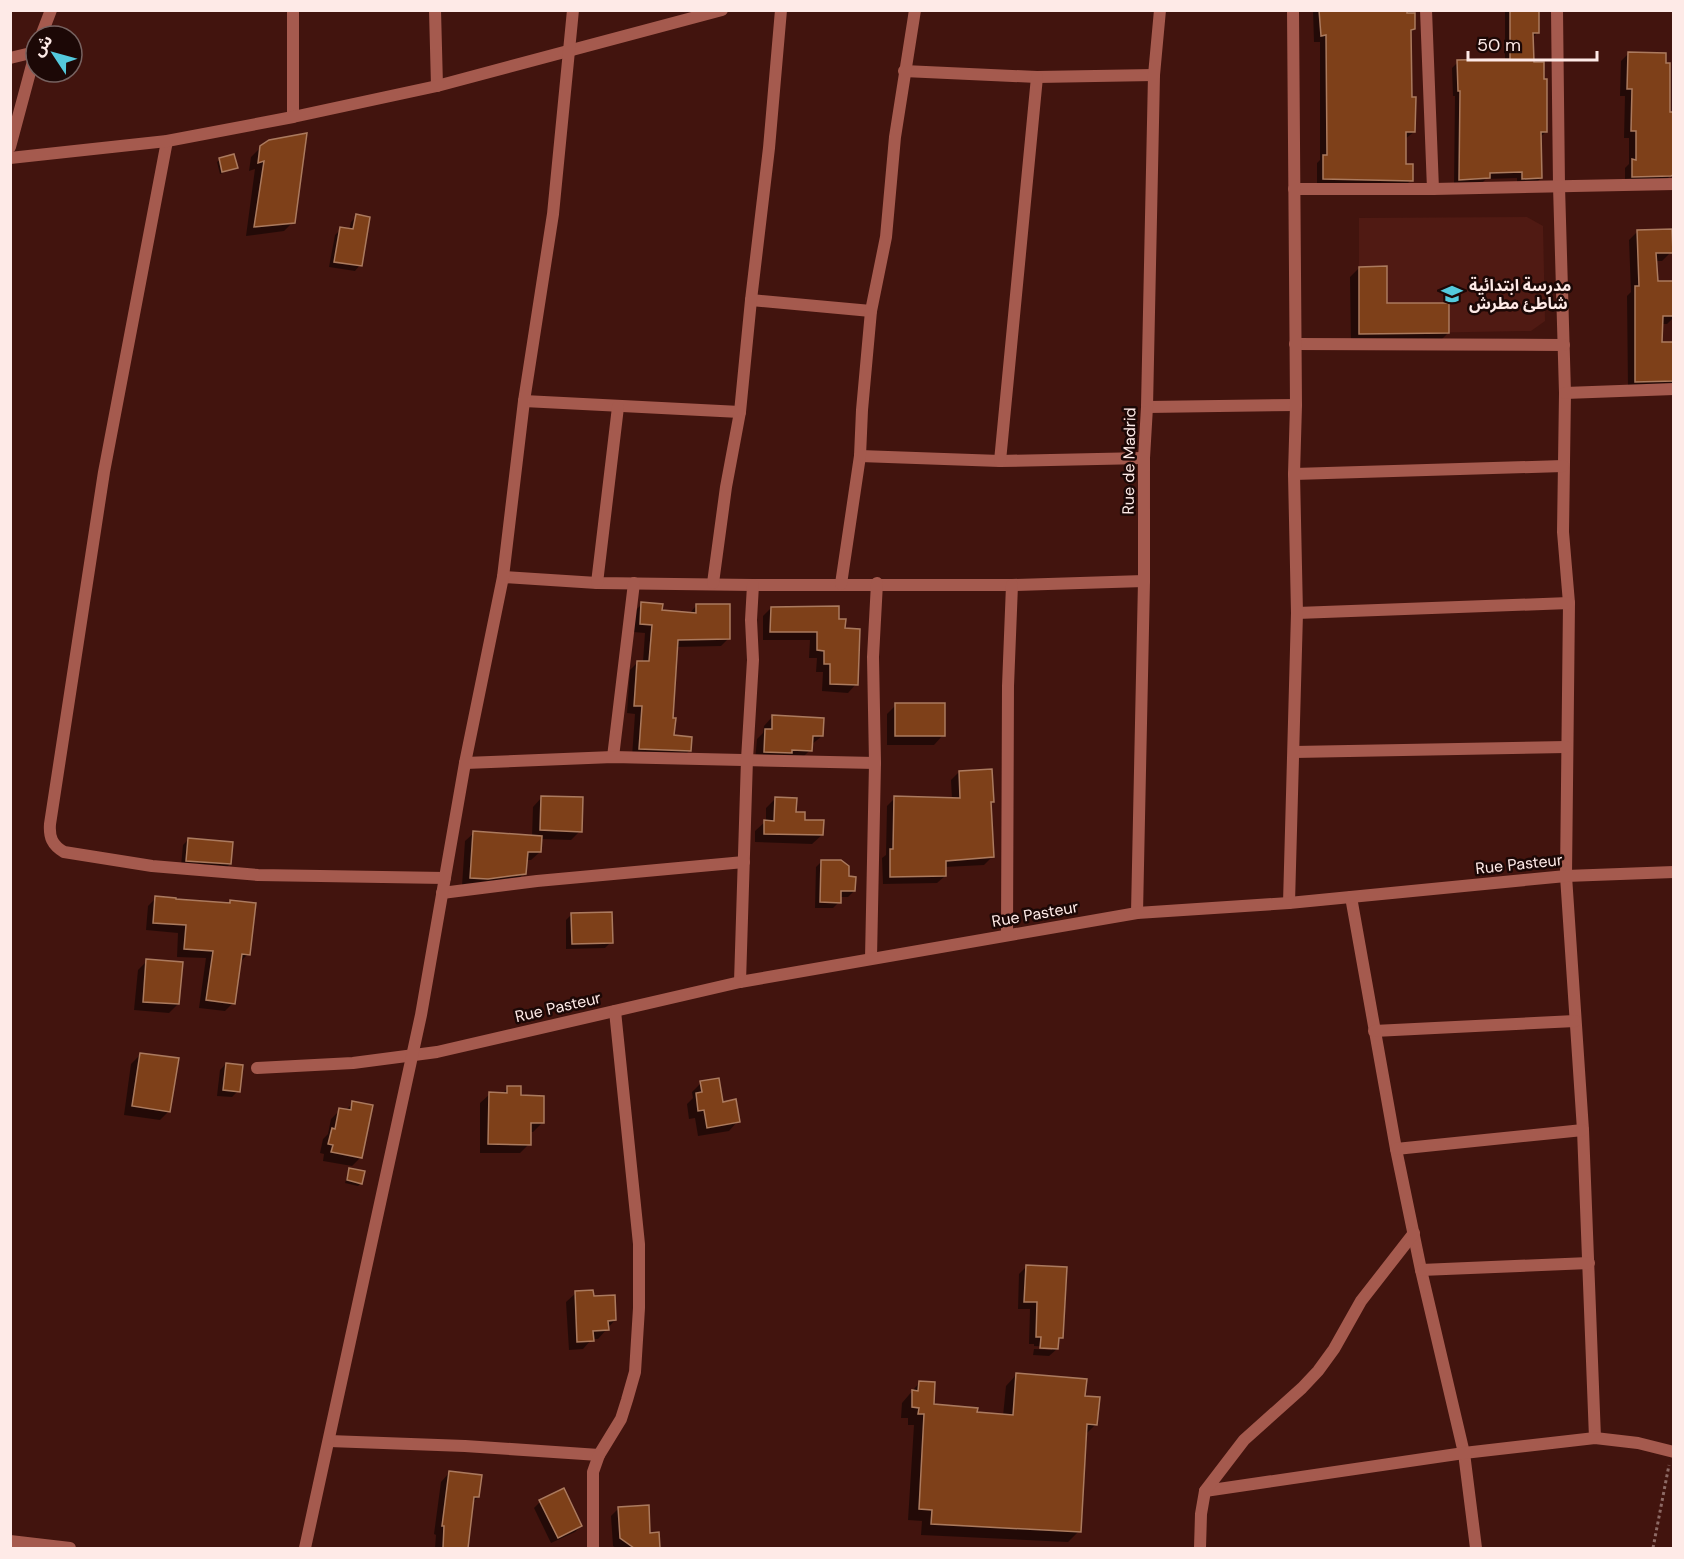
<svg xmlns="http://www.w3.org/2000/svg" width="1684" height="1559" font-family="'DM Sans','Noto Sans Arabic',sans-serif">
<rect width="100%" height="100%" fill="#42140e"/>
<path fill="#501a13" d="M1527 217 1543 226 1545 321 1531 331 1359 334V218Z"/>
<g fill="#0007">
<path d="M1313 10H1413L1414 29 1410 33 1411 98 1414 132 1405 139V165L1411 180 1404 187 1317 186V163L1320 160V42H1314Z"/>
<path d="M1505 10H1537V33L1532 38 1533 64 1546 132 1539 138 1541 178 1535 184H1517V178L1486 179 1482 183 1454 185 1455 96H1453L1452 68 1458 62 1505 60Z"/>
<path d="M1628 54 1668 114 1672 174 1665 181 1625 183V168L1629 164V138H1624L1625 96H1620L1621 61Z"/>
<path d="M261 147 293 222 284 231 246 236 255 169 249 171 251 157Z"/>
<path d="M220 160 236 167 220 174 217 162Z"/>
<path d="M357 216 360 265 355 271 329 267 335 235 341 229 349 230 351 222Z"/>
<path d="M1638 231 1671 252 1662 261H1655L1656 282H1674V317L1667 324H1661V343H1674V388L1628 390 1627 296 1631 292 1629 240Z"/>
<path d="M1359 268 1386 305 1448 333 1439 342 1351 343 1350 277Z"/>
<path d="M642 604 661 612 689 614 696 606 729 638 721 646 676 647 671 720 673 737 690 750 682 758 632 757 635 714 627 713 630 670 638 662H643L645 633 633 632 634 612Z"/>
<path d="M771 608 844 629 856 684 848 693 822 691 823 672H816L817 658H809L810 640H763V616Z"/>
<path d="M896 705 943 735 934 745H887V714Z"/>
<path d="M773 716 822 736 811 745 810 750 801 759 755 761 757 739 763 733 764 726Z"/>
<path d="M959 772 992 802 989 804 992 857 984 865 945 867V876L937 883 883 884 882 858 886 855 887 806 895 798 952 799 951 780Z"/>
<path d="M542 797 580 831 571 840 540 839V852L531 860H526L524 873 516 882 462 886 465 841 474 833 532 837 533 807Z"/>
<path d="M775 799 804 821 822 835 812 844 755 842V831L766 821V808Z"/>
<path d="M189 839 230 864 224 870 181 866 183 845Z"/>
<path d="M822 861 847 878 854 891 848 897H839V902L833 908H815L816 867Z"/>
<path d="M156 898 228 904 231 902 248 954 240 962 233 1003 225 1011 199 1008 206 958 177 957 178 933 146 930 148 906Z"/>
<path d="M572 914 611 942 605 948 566 949V920Z"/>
<path d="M147 961 178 1004 169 1013 134 1010 138 970Z"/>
<path d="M141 1054 169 1111 160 1120 124 1115 131 1064Z"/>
<path d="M226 1064 238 1091 232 1097 217 1096 220 1070Z"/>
<path d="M701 1083 738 1121 729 1131 698 1136 695 1118 689 1119 687 1104 693 1098 692 1092Z"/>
<path d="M508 1088 520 1097 542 1123 533 1132H529V1144L520 1153H480V1103L490 1094H502Z"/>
<path d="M353 1103 361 1157 352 1166 323 1161 324 1154 320 1153 323 1139 328 1134 331 1119 340 1110 345 1111Z"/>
<path d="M350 1169 361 1183 358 1186 345 1183Z"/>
<path d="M1027 1266 1062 1337 1057 1342V1349L1049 1356 1033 1355 1034 1349 1052 1350V1347L1034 1346V1344H1029L1030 1309H1018L1019 1274Z"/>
<path d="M576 1293 592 1298 615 1320 598 1339H592L583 1349 569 1350 566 1302Z"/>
<path d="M1017 1374 1084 1397 1096 1424 1084 1436 1079 1531 1068 1542 921 1535 922 1521 908 1520 914 1425H908V1418H901L902 1403 920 1382 933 1405 975 1413 1003 1416 1006 1386Z"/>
<path d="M449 1473 478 1497 472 1503 466 1548H435L436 1535 434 1534 441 1482Z"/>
<path d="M540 1502 581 1526 575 1532 551 1543 534 1508Z"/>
<path d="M619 1508 649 1534 658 1548H616L613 1546 611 1516Z"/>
</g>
<g fill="#7e4019" stroke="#ab7a5e" stroke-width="1.5">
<path d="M1319 10H1407V13H1415V29L1411 30 1412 97H1416L1415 132H1406V164H1413V181L1323 179V155H1327L1326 35 1321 36Z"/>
<path d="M1510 10H1539V33H1533L1534 62H1544V79H1547V132H1541L1542 178 1522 179V172L1490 173V178L1459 180 1460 91H1458L1457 60 1510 59Z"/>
<path d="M1628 52 1666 53V63H1670V112H1674V174L1671 176 1632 177V159L1636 160V131H1631L1632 89H1627Z"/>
<path d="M307 133 295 223 254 227 264 161 258 163 260 146 269 140Z"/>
<path d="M234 154 238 168 222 172 219 158Z"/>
<path d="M356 214 370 217 362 266 334 262 340 227 353 229Z"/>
<path d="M1672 229 1673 253H1656L1658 281H1674V316H1663L1662 342H1674V381L1635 382V286H1639L1637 230Z"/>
<path d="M1387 266V303H1449V333L1359 334V267Z"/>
<path d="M641 602 663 604 662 610 696 613V604H730V639L678 640 673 718H676L674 735 692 737 691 751 639 749 642 706H634L637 661H649L652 625 640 624Z"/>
<path d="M839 606V619H846L845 628 860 629 858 685 830 684V664H824V651L817 650V632H770L771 607Z"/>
<rect x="895" y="703" width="50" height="33"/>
<path d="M772 715 824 718 823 736H813L812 751 792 750V753L764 752 765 729H772Z"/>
<path d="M992 769 994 802H991L994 857 946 861V876L890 877V849H893L894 796 960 798 959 771Z"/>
<path d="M541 796 583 797 582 832 540 830Z"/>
<path d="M775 797 797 798 796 812H805V820H824L823 835 764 834V820L774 821Z"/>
<path d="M473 831 542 836 541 852H528L526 874 488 879 470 878Z"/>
<path d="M188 838 233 842 231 864 186 861Z"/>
<path d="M821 860H841L849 866V876L856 877 855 891H841V903L820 902Z"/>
<path d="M155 896 176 898V899L230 903V900L256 903 250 955 242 954 235 1004 206 1000 213 951 184 949 186 925 153 923Z"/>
<path d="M612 912 613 943 572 944 571 913Z"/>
<path d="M146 959 183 962 179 1004 143 1002Z"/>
<path d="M140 1053 179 1058 170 1112 132 1106Z"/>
<path d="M226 1063 243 1065 240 1092 223 1090Z"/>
<path d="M719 1078 723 1102 736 1099 740 1122 707 1128 704 1110 698 1111 696 1093 702 1092 700 1081Z"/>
<path d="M507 1086H521V1095L544 1096V1123H531V1145L488 1144 489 1092 507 1093Z"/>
<path d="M352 1101 373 1105 362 1158 331 1152 333 1145 328 1144 332 1128 335 1129 339 1108 351 1110Z"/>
<path d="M349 1168 365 1171 362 1184 347 1180Z"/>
<path d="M1026 1265 1067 1267 1063 1338H1059L1058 1349 1040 1348 1041 1337H1036L1037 1302H1024Z"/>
<path d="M593 1290 594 1296 615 1295 616 1320 608 1321 609 1330 593 1331 594 1341 577 1342 575 1291Z"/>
<path d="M1016 1373 1087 1379 1085 1396 1100 1397 1097 1425 1087 1424 1081 1532 931 1524 932 1510 919 1509 924 1414H918L919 1408 912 1407V1390L918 1391 919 1381 935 1382 934 1404 978 1408 977 1412 1013 1415Z"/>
<path d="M449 1471 482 1475 479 1497H474L468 1548H443L444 1526H442Z"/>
<path d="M564 1488 582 1526 558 1538 539 1500Z"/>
<path d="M649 1505 650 1533 659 1532 660 1548H634L620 1538 618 1507Z"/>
</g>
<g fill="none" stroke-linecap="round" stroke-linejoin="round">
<path stroke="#8d6a65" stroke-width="3" stroke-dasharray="3 3" stroke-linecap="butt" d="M1653 1548 1669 1465"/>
<g stroke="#a55a4e" stroke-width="12">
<path d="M435 10 437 86"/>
<path d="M1426 10 1433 189"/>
<path d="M1557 10 1559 186 1565 393 1563 532 1569 603 1566 876 1583 1130 1595 1438"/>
<path d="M41 36 51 10"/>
<path d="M10 58 35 52"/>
<path d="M904 71 1037 77 1154 75"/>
<path d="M293 117V10"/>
<path d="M167 141 104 472 50 824C49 837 52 845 64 852L152 866 258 875 445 878"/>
<path d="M10 147 36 50"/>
<path d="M10 158 167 141 293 117 437 86 722 10"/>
<path d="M1294 189H1433L1674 184"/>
<path d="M751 300 871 311"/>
<path d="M1295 344 1564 345"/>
<path d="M1565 393 1674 389"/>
<path d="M524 401 740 412"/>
<path d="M1147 407 1296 405"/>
<path d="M860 456 1000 461 1144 458"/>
<path d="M1000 461 1037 77"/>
<path d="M1294 474 1563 466"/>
<path d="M503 577 597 583 753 585H1012L1144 581"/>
<path d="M597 583 618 407"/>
<path d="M713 583 726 487 740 412 751 300 769 148 781 10"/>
<path d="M841 584 860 456 862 410 871 311 886 237 895 137 915 10"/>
<path d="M1297 613 1569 603"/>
<path d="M1294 752 1566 747"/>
<path d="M613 757 634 583"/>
<path d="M465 763 613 757 875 763"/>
<path d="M442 893 537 881 744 862"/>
<path d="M1351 897 1396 1149 1421 1270 1464 1453 1476 1548"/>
<path d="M1289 903 1297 613 1294 474 1296 405 1293 10"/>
<path d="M1137 913 1144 581V458L1147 407 1154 75 1160 10"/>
<path d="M1007 935 1008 686 1012 585"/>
<path d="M871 958 875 763 873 657 877 583"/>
<path d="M740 982 747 759 753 660 751 620 753 585"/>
<path d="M1374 1031 1575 1021"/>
<path d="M257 1068 353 1063 437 1052 740 982 1137 913 1289 903 1566 876 1674 872"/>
<path d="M1396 1149 1583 1130"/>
<path d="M1421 1270 1589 1263"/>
<path d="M329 1441 465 1446 599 1455"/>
<path d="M1205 1491 1464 1453 1595 1438 1638 1443 1674 1452"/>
<path d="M10 1541 70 1548"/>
<path d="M305 1548 421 1015 465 763 503 577 524 401 553 214 573 10"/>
<path d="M593 1548V1472L599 1455 621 1419 627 1400 635 1372 639 1308V1244L615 1011"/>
<path d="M1200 1548 1201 1514 1205 1491 1244 1440 1302 1388 1318 1371 1334 1349 1361 1301 1414 1233"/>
</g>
</g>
<defs>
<symbol id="school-bare" viewBox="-9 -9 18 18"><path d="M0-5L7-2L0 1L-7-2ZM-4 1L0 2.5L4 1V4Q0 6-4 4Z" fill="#54cadd" stroke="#1c0806" stroke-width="2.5" paint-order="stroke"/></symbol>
</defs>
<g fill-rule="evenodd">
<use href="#school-bare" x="1437" y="279" width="30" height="30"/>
</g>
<g text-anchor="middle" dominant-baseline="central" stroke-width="5" stroke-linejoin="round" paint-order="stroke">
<g font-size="16" font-weight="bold" fill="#feeae7" stroke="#1c0806" text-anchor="start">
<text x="1469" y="285">مدرسة ابتدائية<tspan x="1469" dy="18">شاطئ مطرش</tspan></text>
</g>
<g font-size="16" fill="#feeae7" stroke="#1c0806">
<text transform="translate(1129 461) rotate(-89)">Rue de Madrid</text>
<text transform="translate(1519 864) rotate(-6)">Rue Pasteur</text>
<text transform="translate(1035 914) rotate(-10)">Rue Pasteur</text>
<text transform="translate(558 1007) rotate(-13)">Rue Pasteur</text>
</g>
</g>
<rect width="1684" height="1559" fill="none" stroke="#feeae7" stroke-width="24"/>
<g transform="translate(54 54) rotate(306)"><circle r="28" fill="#1c0806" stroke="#766260" stroke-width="1.5"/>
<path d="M0-4.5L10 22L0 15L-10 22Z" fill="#54cadd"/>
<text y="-9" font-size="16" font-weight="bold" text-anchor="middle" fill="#feeae7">ش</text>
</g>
<path d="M1468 51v9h129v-9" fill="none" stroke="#feeae7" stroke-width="3"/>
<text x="1477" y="51" font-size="18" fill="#feeae7" stroke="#1c0806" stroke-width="4.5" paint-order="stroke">50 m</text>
</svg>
